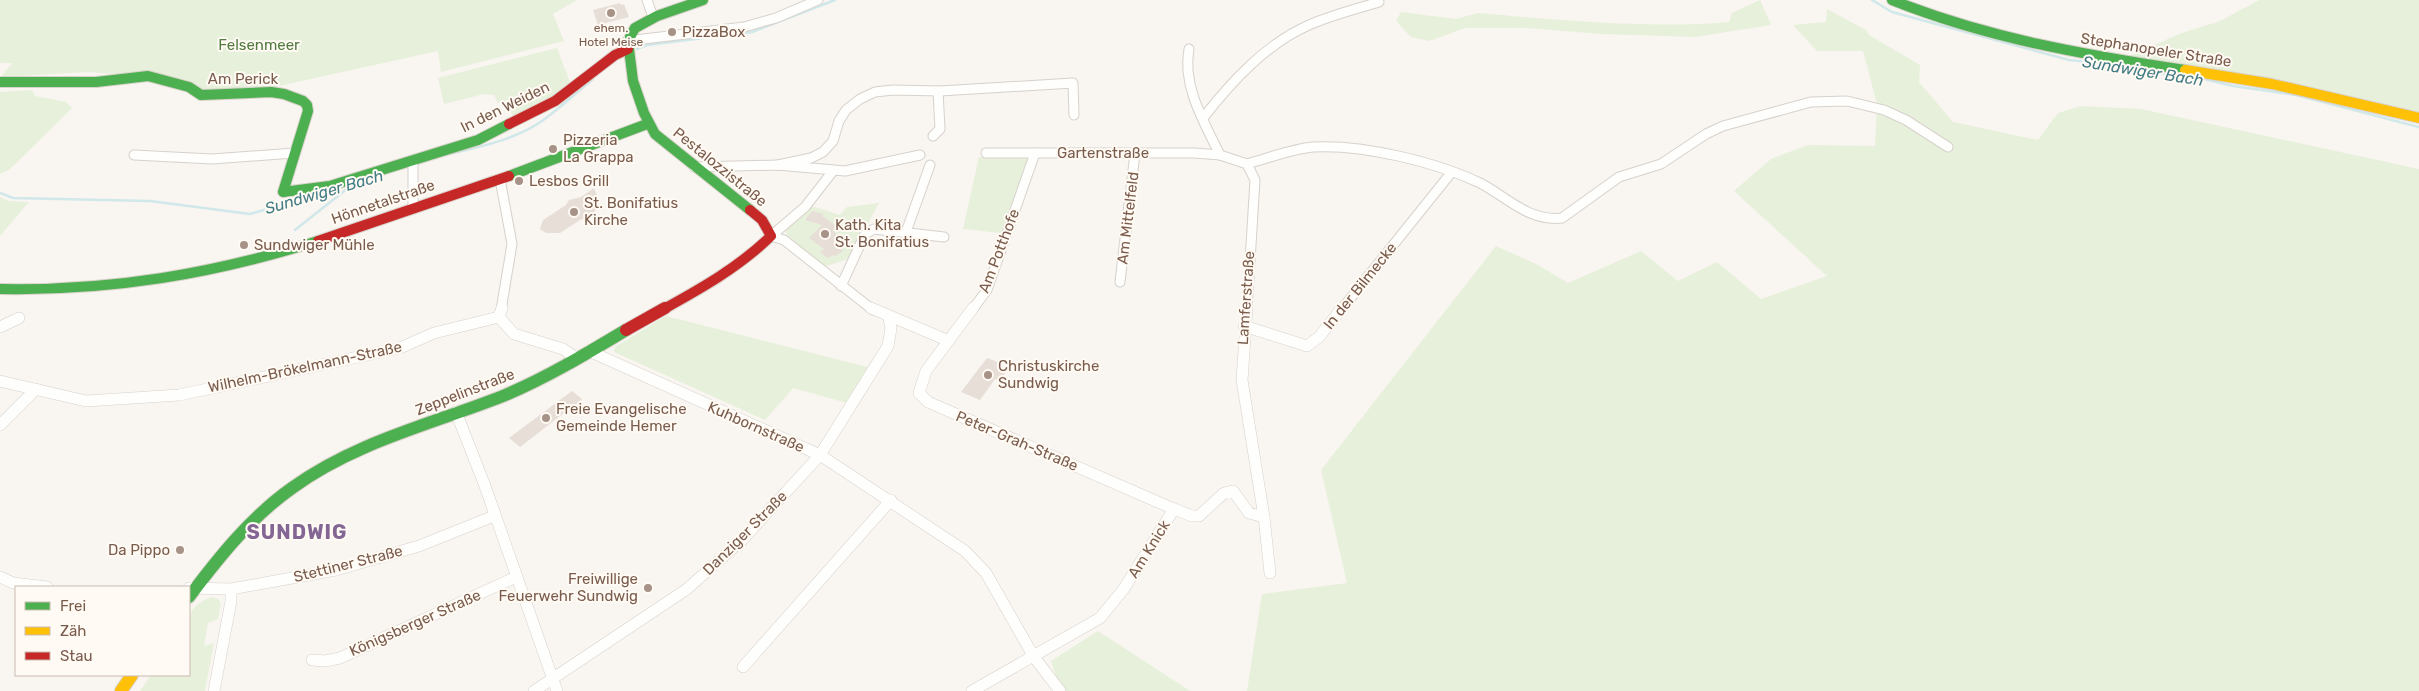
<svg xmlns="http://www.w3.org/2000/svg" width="2419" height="691" font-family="Rubik,sans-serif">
<rect width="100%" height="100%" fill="#f9f5f0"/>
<g fill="#e7f0db">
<path d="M0 0H577L553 14 564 41 441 72 438 51 270 88 203 94 155 77 89 72 1 77 12 63H0Z"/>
<path d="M1760 0 1771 25 1695 37 1602 34 1526 28H1465L1429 41 1411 37 1396 21 1401 12 1456 19 1478 13C1557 20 1651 29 1729 22L1732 13Z"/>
<path d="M2259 0H2419V116L2125 58 2179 34 2220 21Z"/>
<path d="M1827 9 1866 30 1869 35 1920 65 1919 82 1953 122 2038 140 2058 113 2081 106 2141 109 2419 169V691H1247L1262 594 1347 583 1321 470 1496 246 1538 265 1568 283 1641 251 1678 281 1717 262 1761 299 1827 276 1734 191 1771 159 1808 145 1875 146 1877 104 1863 51H1817L1793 25 1826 22Z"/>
<path d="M557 48 571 85 553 99 514 117 503 101 498 103 494 95 484 94 444 104 438 78Z"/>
<path d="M32 90 35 96 66 102 72 108 9 170 0 174V92Z"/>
<path d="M1030 155 1001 233 963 229 979 157Z"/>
<path d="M0 197 9 201 29 202 0 236Z"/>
<path d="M879 203 849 259 823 267 787 237 786 229 808 205 840 215 847 207Z"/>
<path d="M666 316 871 368 847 403 793 388 765 420 614 352 615 347Z"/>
<path d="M212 597 218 599 221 604 218 619 208 623 204 646 214 643 205 691H140L151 675H189C189 662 185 629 189 618 192 607 202 600 212 597Z"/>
<path d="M1098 631 1190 691H1056L1059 686 1051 661Z"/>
</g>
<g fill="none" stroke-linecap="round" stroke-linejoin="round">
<g stroke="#d0e8ea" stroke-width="2.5">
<path d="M1872 0 1892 12 2069 60 2126 66 2154 73 2200 78 2233 86 2296 95 2419 127"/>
<path d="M637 49 647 45 752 32 835 0"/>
<path d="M441 156C475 148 513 141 542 121 560 108 576 93 593 79"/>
<path d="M0 193 13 198 150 201 250 214 333 190"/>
<path d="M295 230 348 188 364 180"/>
</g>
</g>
<g fill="#e6ded7">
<path d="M620 3 621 5 624 4 629 17 598 25 593 10Z"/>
<path d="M594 188 599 201 593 208H597L590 217 580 220 560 233H546L540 229 543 220 566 205 569 200 581 197Z"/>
<path d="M812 211 824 214 822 216 840 229 832 230 845 241 839 248 843 251 835 256 833 255 828 258 820 252 824 249 809 238 822 225 805 220Z"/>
<path d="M987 358 1003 364 999 369 1006 371 1000 381 995 379 980 400 961 392Z"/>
<path d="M572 391 582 399 520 447 509 438Z"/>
</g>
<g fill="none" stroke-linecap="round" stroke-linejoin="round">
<defs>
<g id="street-far1">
<path d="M647 0 653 17"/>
<path d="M627 41 744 27 776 18 818 0"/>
<path d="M1189 49C1182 86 1204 122 1220 155"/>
<path d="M1203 118C1232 81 1266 44 1309 25 1332 15 1356 9 1379 2"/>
<path d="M933 136 940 129 938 91"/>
<path d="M986 153H1194L1220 155 1247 164 1255 180 1247 310"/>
<path d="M134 155 212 159 294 153"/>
<path d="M413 160V209"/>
<path d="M1247 164C1269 158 1291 149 1313 147 1362 144 1436 162 1480 183 1507 197 1529 222 1562 218L1619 177 1661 164 1706 134 1723 126 1811 102 1847 101 1884 110 1906 120 1948 147"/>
<path d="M778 165 811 158 823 152 833 141 839 121 846 110 860 99 875 92 893 90 940 91 1073 83 1074 115"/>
<path d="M694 167 778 165 845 171 920 155"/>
<path d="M500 179 512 244 501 310"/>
<path d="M906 232 930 165"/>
<path d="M771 236 784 240 873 310"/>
<path d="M771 236 805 207 833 171"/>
<path d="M1120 282 1135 153"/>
<path d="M841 286 865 234 874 229 944 237"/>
<path d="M972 310 987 290 1035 153"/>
<path d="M1341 310 1451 173"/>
</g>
<g id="street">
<path d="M871 308 949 341"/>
<path d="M973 308 926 371 919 393 928 402 1174 509"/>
<path d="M1247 308 1242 380 1264 517 1270 573"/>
<path d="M499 317 502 308"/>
<path d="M499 317 514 334 563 349 576 358"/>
<path d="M1244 326 1307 346 1319 337 1342 308"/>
<path d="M0 327 19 318"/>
<path d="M589 351 820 455 965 551 986 573 1034 657 1060 691"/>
<path d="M0 381 86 401 179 395 400 348 434 333 499 317"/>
<path d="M456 412 485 486 557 691"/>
<path d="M0 425 36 389"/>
<path d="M0 577 13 583 47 587"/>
<path d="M189 588 231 589 336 570 419 546 494 516"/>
<path d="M312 660 325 661 340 658 516 577"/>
<path d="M743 667 891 500"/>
<path d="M214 691 231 601V589"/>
<path d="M534 691 687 589 742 540 820 455 888 346 891 328 889 318"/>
<path d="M972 691 1100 618 1123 590 1174 509 1192 516H1199L1224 493 1233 491 1249 513 1264 517"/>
</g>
<g id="fast-far1">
<path d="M703 0 657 16 635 28 630 37 629 49 633 81 644 113 655 134 750 210"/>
<path d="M1892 0C1987 38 2085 55 2185 70"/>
<path d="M0 82H96L148 76 189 87 201 95 271 92 284 94 303 101 307 105 308 111 283 192 330 186 478 140 509 124"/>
<path d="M509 176 647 124"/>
<path d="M0 289C112 291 212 274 318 241"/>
</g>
<path id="fast" d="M189 597C219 557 251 517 292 488 355 442 432 424 503 396 546 378 586 354 626 330"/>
<path id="slow-far1" d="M2185 70 2272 84 2419 118"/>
<path id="slow" d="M121 691 132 675"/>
<g id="jam-far1">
<path d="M509 124 555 101 615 55 628 49"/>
<path d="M318 241 509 176"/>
<path d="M662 310C702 288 739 267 771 236L762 220 750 210"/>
</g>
<path id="jam" d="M626 330 665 308"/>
</defs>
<use href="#street-far1" stroke="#d7d1cb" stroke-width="11"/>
<use href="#street" stroke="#d7d1cb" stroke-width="12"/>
<use href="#fast-far1" stroke="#d9d2cb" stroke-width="12"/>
<use href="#fast" stroke="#d9d2cb" stroke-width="14"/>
<use href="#slow-far1" stroke="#d9d2cb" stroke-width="12"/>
<use href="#slow" stroke="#d9d2cb" stroke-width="14"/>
<use href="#jam-far1" stroke="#d9d2cb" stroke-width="12"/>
<use href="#jam" stroke="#d9d2cb" stroke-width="14"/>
<use href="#street-far1" stroke="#fefefd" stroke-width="9"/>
<use href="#street" stroke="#fefefd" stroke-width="11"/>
<use href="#fast-far1" stroke="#4caf50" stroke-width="10"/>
<use href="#fast" stroke="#4caf50" stroke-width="12"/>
<use href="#slow-far1" stroke="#ffc107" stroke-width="10"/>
<use href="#slow" stroke="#ffc107" stroke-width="12"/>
<use href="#jam-far1" stroke="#c62828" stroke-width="10"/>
<use href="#jam" stroke="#c62828" stroke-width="12"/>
</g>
<g fill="#a69286" stroke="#fffaf3" stroke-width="2">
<circle cx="611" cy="13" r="5"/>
<circle cx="672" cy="32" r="5"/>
<circle cx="553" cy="149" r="5"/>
<circle cx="519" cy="181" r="5"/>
<circle cx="574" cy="212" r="5"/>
<circle cx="825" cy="234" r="5"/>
<circle cx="244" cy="245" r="5"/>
<circle cx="988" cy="375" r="5"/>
<circle cx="546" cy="418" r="5"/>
<circle cx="180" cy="550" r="5"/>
<circle cx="648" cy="588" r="5"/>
</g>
<g text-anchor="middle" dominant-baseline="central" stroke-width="4" stroke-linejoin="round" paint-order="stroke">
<g font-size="12" fill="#7a5c4d" stroke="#fffaf3">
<text x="611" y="28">ehem.<tspan x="611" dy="14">Hotel Meise</tspan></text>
</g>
<g font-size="15" fill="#7a5c4d" stroke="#fffaf3" text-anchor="start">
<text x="682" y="32">PizzaBox</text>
<text x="563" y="140">Pizzeria<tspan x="563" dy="17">La Grappa</tspan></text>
<text x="529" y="181">Lesbos Grill</text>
<text x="584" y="203">St. Bonifatius<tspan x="584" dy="17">Kirche</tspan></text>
<text x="835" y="225">Kath. Kita<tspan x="835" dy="17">St. Bonifatius</tspan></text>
<text x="254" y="245">Sundwiger Mühle</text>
<text x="998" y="366">Christuskirche<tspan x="998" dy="17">Sundwig</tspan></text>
<text x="556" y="409">Freie Evangelische<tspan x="556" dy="17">Gemeinde Hemer</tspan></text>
<text x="170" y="550" text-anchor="end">Da Pippo</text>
<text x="638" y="579" text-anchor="end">Freiwillige<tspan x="638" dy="17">Feuerwehr Sundwig</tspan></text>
</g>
<g font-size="15" fill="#537a41" stroke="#fffaf3">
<text x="259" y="45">Felsenmeer</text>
</g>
<g font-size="15" fill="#7a5c4d" stroke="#fffaf3">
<text transform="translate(2156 50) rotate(9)">Stephanopeler Straße</text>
<text x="243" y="79">Am Perick</text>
<text transform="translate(505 107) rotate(-26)">In den Weiden</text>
<text x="1103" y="153">Gartenstraße</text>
<text transform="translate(720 167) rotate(39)">Pestalozzistraße</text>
<text transform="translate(383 202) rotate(-19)">Hönnetalstraße</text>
<text transform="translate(1128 218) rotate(-83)">Am Mittelfeld</text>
<text transform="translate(999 251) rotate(-69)">Am Potthofe</text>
<text transform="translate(1360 286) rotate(-51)">In der Bilmecke</text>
<text transform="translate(1246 298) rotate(-86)">Lamferstraße</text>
<text transform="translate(305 367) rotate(-12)">Wilhelm-Brökelmann-Straße</text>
<text transform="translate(465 392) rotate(-21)">Zeppelinstraße</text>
<text transform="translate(756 427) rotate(24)">Kuhbornstraße</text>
<text transform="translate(1017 441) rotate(23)">Peter-Grah-Straße</text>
<text transform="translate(745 533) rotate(-45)">Danziger Straße</text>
<text transform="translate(1149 549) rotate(-58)">Am Knick</text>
<text transform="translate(348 564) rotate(-14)">Stettiner Straße</text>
<text transform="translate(415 623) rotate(-24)">Königsberger Straße</text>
</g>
<g font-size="16" font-style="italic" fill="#437c86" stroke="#fffaf3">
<text transform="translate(2143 71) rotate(9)">Sundwiger Bach</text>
<text transform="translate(324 192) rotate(-16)">Sundwiger Bach</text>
</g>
<g font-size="20" font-weight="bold" letter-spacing="1" fill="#846695" stroke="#fffaf3">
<text x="297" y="532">SUNDWIG</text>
</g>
</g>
<rect x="15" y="586" width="175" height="90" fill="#fffaf3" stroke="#cabbb1"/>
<rect x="25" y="602" width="25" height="8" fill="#4caf50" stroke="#cabbb1"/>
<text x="60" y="611" font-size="15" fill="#7a5c4d">Frei</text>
<rect x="25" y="627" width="25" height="8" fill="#ffc107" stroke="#cabbb1"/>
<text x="60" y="636" font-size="15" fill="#7a5c4d">Zäh</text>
<rect x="25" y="652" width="25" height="8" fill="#c62828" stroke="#cabbb1"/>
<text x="60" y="661" font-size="15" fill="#7a5c4d">Stau</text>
</svg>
